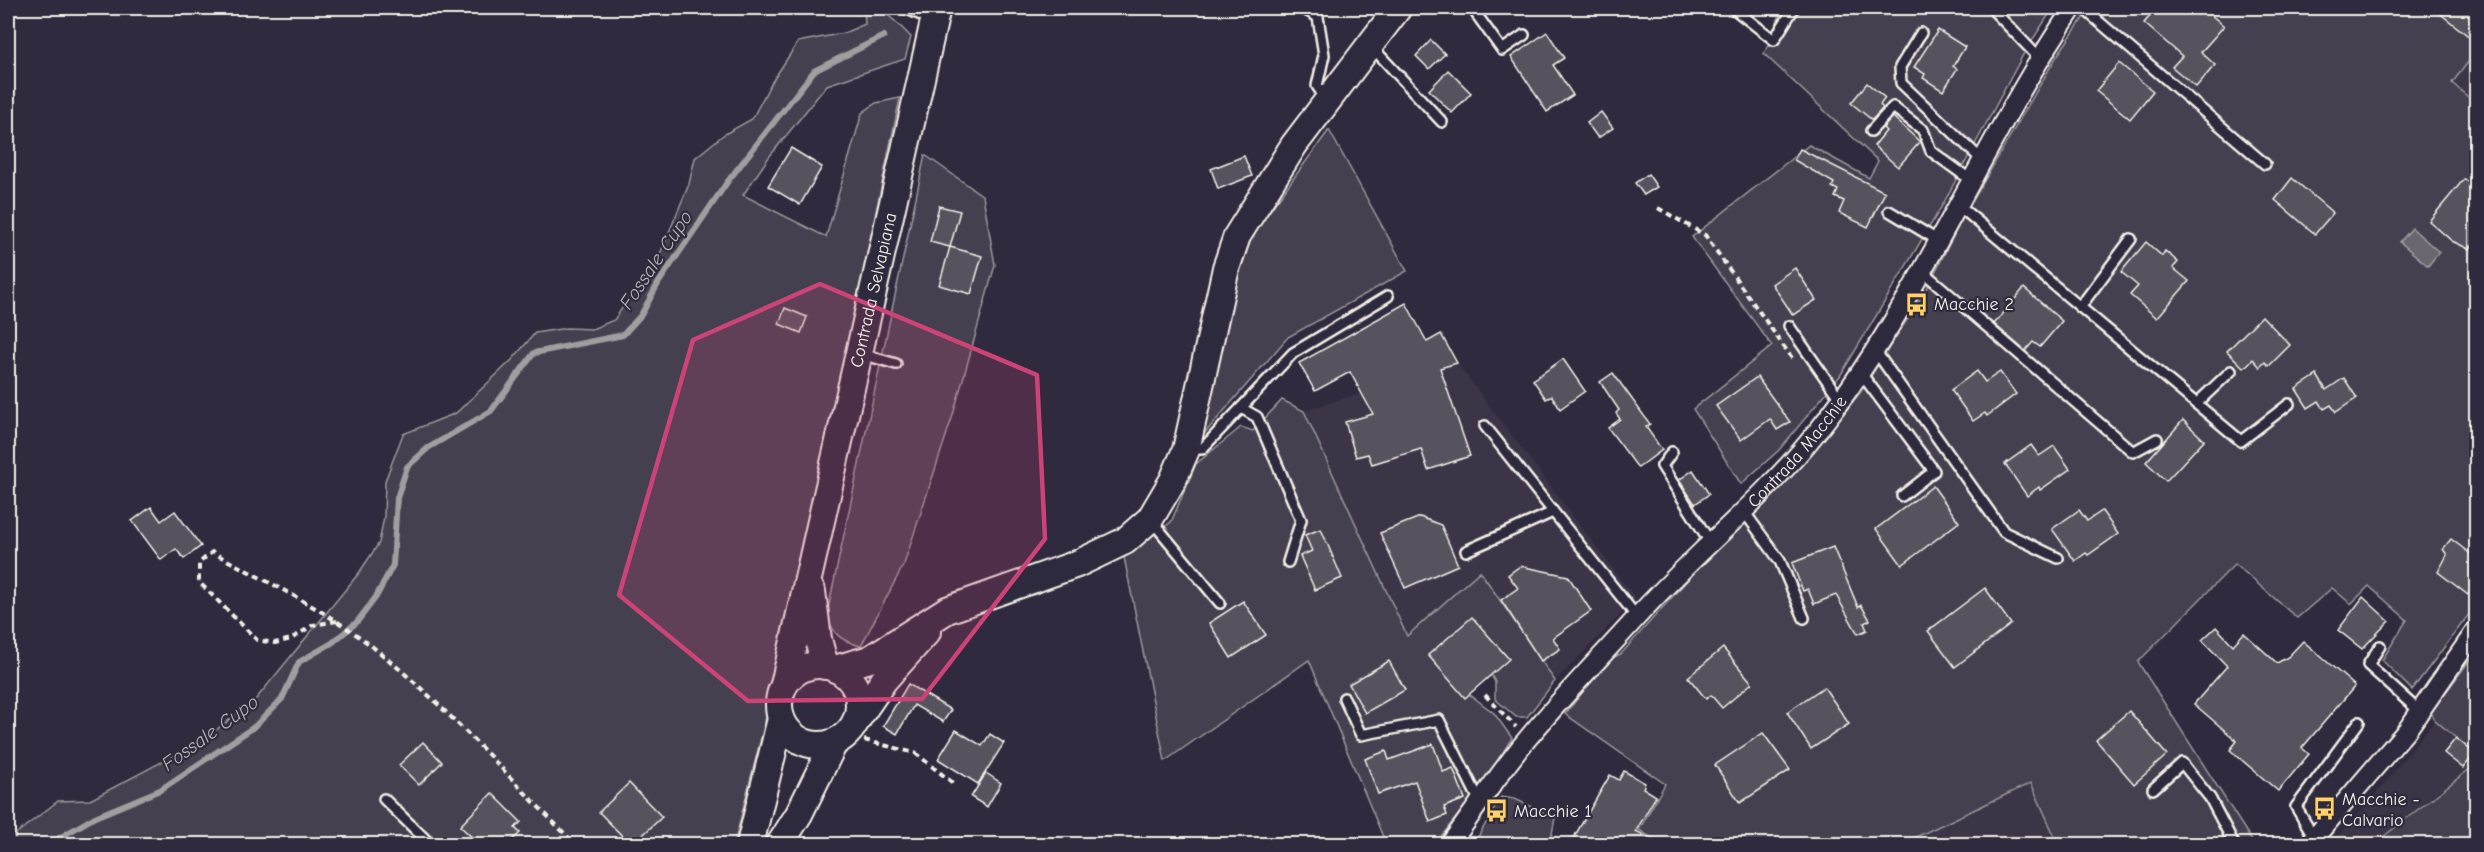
<svg xmlns="http://www.w3.org/2000/svg" width="2484" height="852" font-family="'Comic Neue',sans-serif">
<rect width="100%" height="100%" fill="#2f2a3d"/>
<filter id="ink" filterUnits="userSpaceOnUse"><feTurbulence type="fractalNoise" baseFrequency=".0167" numOctaves="2"/><feDisplacementMap in="SourceGraphic" scale="12" xChannelSelector="R" yChannelSelector="G"/><feConvolveMatrix kernelMatrix="1 2 1 2 8 2 1 2 1" color-interpolation-filters="sRGB"/></filter>
<g filter="url(#ink)">
<g fill="#3b3647">
<path d="M2476 52V104L2451 83Z"/>
<path d="M1457 363 1636 599 1555 681 1501 600 1408 636 1304 411Z"/>
<path d="M2435 720 2476 755V764L2372 844H2329L2364 809Z"/>
<path d="M2031 783 2058 844H1901Z"/>
</g>
<g fill="#454050" stroke="#9c989c" stroke-width="1.5">
<path d="M864 8C886 8 896 22 911 37L905 59 827 85 769 157 743 195 826 237 862 113 876 103 900 98 830 430 782 630 765 722 734 844H8V834L13 836 58 801 90 800 203 740 256 699 359 573 379 543 384 517 385 481 403 434 456 413 512 360 535 333 567 328 592 329 614 320 660 254 689 184 695 158 723 135 752 119 770 85 798 42 844 33 865 24Z"/>
<path d="M1779 8H2053L2023 55 1942 206 1840 376 1779 450 1741 484 1693 409 1772 346 1692 237 1809 145 1869 178 1878 161 1764 54 1781 12Z"/>
<path d="M2090 8H2476V52L2452 83 2476 104V605L2412 690 2382 660 2407 620 2369 586 2351 604 2332 588 2297 618 2235 564 2138 662 2254 844H2058L2031 783 1901 844H1648L1652 838 1639 830 1665 784 1565 714 1610 659 1621 654 1720 544 1801 465 1860 393 1925 292 1961 221 2055 59Z"/>
<path d="M1329 130 1407 271 1288 337 1198 441 1229 306 1252 235Z"/>
<path d="M925 155 983 196 995 265 953 415 904 564 861 646C841 641 832 634 827 614Z"/>
<path d="M1282 400 1304 411 1407 636 1480 571 1555 681 1527 717H1516L1495 699V682L1491 675 1469 694 1494 713 1512 738 1482 785 1435 844H1386L1309 660 1165 761 1124 557 1171 522 1196 464 1241 427 1253 431Z"/>
<path d="M2476 652V755L2435 720 2431 712Z"/>
<path d="M2476 764V844H2372L2379 840Z"/>
<path d="M1501 797 1515 799 1555 818 1550 844H1474Z"/>
</g>
<path fill="#6a6670" stroke="#a19ea0" stroke-width="1.5" d="M2412 228 2439 252 2428 266 2400 242Z"/>
<g fill="none" stroke-linecap="round" stroke-linejoin="round">
<path stroke="#a19ea0" stroke-width="6" d="M49 844 95 817 160 790 254 727 282 699 299 662 332 643 357 622 376 597 393 565 397 498 407 467 428 448 491 411 534 353 623 335 641 315 659 282 728 181 814 71 884 36"/>
</g>
<g fill="#56525f" stroke="#f4f1e8" stroke-width="1.5">
<path d="M2157 8H2203L2224 26 2201 52 2215 65 2196 87 2172 67 2182 56 2144 23Z"/>
<path d="M2433 8H2476V42Z"/>
<path d="M1938 30 1965 47 1953 66 1957 69 1943 91 1923 78 1925 74 1914 67Z"/>
<path d="M1547 32 1564 58 1553 65 1573 95 1547 112 1511 57Z"/>
<path d="M1431 40 1445 54 1429 69 1416 56Z"/>
<path d="M2119 63 2153 91 2130 119 2096 91Z"/>
<path d="M1448 70 1471 93 1452 113 1429 90Z"/>
<path d="M1867 83 1885 98 1880 105 1883 108 1872 120 1851 103Z"/>
<path d="M1601 112 1613 128 1598 138 1587 123Z"/>
<path d="M1893 117 1920 142 1898 167 1874 146 1886 131 1883 128Z"/>
<path d="M791 148 822 167 800 205 768 186Z"/>
<path d="M1800 149 1885 192 1868 227 1839 213 1844 201 1835 197 1838 190 1832 187 1834 183 1794 160Z"/>
<path d="M1244 156 1252 176 1218 189 1211 169Z"/>
<path d="M1648 174 1657 187 1644 195 1635 183Z"/>
<path d="M2292 178 2333 213 2315 234 2275 200Z"/>
<path d="M2464 179 2476 189V242L2469 249 2452 241 2429 221Z"/>
<path d="M939 206 960 211 950 247 930 242Z"/>
<path d="M2146 242 2162 256 2165 251 2178 262 2173 268 2189 281 2157 318 2130 295 2138 286 2121 272Z"/>
<path d="M950 247 982 256 971 294 939 285Z"/>
<path d="M1795 268 1816 300 1793 315 1772 284Z"/>
<path d="M2024 288 2062 321 2040 347 2033 342 2025 351 1994 324Z"/>
<path d="M1406 303 1427 342 1441 334 1457 363 1440 368 1470 456 1428 470 1421 449 1372 464 1368 454 1356 457 1345 422 1373 414 1350 372 1315 391 1299 363Z"/>
<path d="M785 308 807 317 801 333 779 324Z"/>
<path d="M2262 316 2290 345 2269 366 2265 362 2260 367 2253 359 2244 368 2227 351Z"/>
<path d="M1563 359 1585 391 1560 409 1552 396 1546 399 1533 380Z"/>
<path d="M1977 371 1985 382 2000 372 2016 394 1987 416 1985 413 1973 421 1951 390Z"/>
<path d="M1613 373 1650 424 1646 427 1662 450 1638 468 1608 428 1620 419 1616 413 1619 410 1600 382Z"/>
<path d="M2317 375 2326 390 2344 378 2357 398 2336 412 2331 405 2324 409 2319 401 2308 408 2296 389Z"/>
<path d="M1757 377 1790 422 1777 430 1770 419 1741 440 1716 406Z"/>
<path d="M2183 420 2204 440 2166 481 2146 462Z"/>
<path d="M2031 445 2039 456 2054 446 2070 469 2040 490 2039 487 2027 496 2005 464Z"/>
<path d="M1693 470 1709 494 1695 504 1679 480Z"/>
<path d="M1933 486 1959 522 1902 565 1876 529Z"/>
<path d="M151 507 161 521 175 511 201 546 184 559 176 549 161 560 132 521Z"/>
<path d="M2079 510 2087 521 2102 511 2118 534 2088 555 2086 553 2075 561 2052 529Z"/>
<path d="M1420 517 1441 525 1458 565 1405 588 1380 533Z"/>
<path d="M1321 529 1342 578 1315 590 1300 556 1312 551 1305 535Z"/>
<path d="M2451 539 2476 558V583L2468 595 2438 572 2447 555 2443 549Z"/>
<path d="M1833 547 1858 607 1861 605 1870 620 1864 623 1867 630 1858 634 1836 595 1814 604 1808 589 1803 591 1792 563Z"/>
<path d="M1520 566 1568 576 1591 611 1553 638 1560 649 1541 661 1501 600 1518 588 1508 575Z"/>
<path d="M1985 588 2011 624 1955 667 1928 631Z"/>
<path d="M2363 597 2389 621 2362 649 2338 630Z"/>
<path d="M1243 601 1266 635 1231 658 1209 623Z"/>
<path d="M1472 617 1509 659 1465 698 1428 655Z"/>
<path d="M2216 627 2233 645 2244 633 2277 663 2288 657 2303 641 2355 686 2302 748 2309 754 2278 791 2230 750 2237 741 2194 704 2227 666 2202 640Z"/>
<path d="M1723 648 1752 683 1722 708 1711 695 1706 699 1688 677Z"/>
<path d="M1389 661 1405 690 1365 713 1349 684Z"/>
<path d="M908 684 951 710 943 722 914 705 897 734 883 726Z"/>
<path d="M1824 687 1849 724 1811 749 1787 712Z"/>
<path d="M2129 711 2167 755 2134 784 2096 740Z"/>
<path d="M956 730 982 746 990 734 1004 743 978 784 938 759Z"/>
<path d="M1763 733 1790 770 1740 803 1715 765Z"/>
<path d="M2456 738 2475 754 2463 768 2444 753Z"/>
<path d="M423 742 442 762 419 785 399 765Z"/>
<path d="M1433 744 1443 772 1453 768 1465 799 1444 807 1447 815 1430 822 1415 781 1378 794 1365 759 1386 751 1389 760Z"/>
<path d="M1624 771 1645 783 1643 788 1656 796 1636 831 1660 844H1570L1610 775 1619 780Z"/>
<path d="M986 773 1001 783 987 807 971 797Z"/>
<path d="M629 783 662 817 633 844H630L599 812Z"/>
<path d="M492 793 521 822 515 828 520 833 508 844H479L460 826Z"/>
</g>
<g fill="none" stroke-linecap="round" stroke-linejoin="round">
<defs>
<g id="lane">
<path d="M905 8 933 20"/>
<path d="M1302 8 1318 17 1324 55 1317 86 1326 99"/>
<path d="M1472 8 1502 50 1524 35"/>
<path d="M1733 8 1774 40 1794 8"/>
<path d="M1991 8 2039 58"/>
<path d="M2083 8 2265 164"/>
<path d="M1921 33 1900 67 1901 83 1983 161"/>
<path d="M1372 47 1442 122"/>
<path d="M1871 131 1893 107 1923 130 1931 151 1972 181"/>
<path d="M1959 206 2241 441 2289 404"/>
<path d="M1889 211 1939 241"/>
<path d="M1921 270 2133 452 2157 439"/>
<path d="M2080 307 2131 239"/>
<path d="M1789 326 1840 399"/>
<path d="M1874 349 2004 532 2058 558"/>
<path d="M862 354 896 364"/>
<path d="M1860 372 1934 471 1902 496"/>
<path d="M2196 404 2231 371"/>
<path d="M1241 408 1257 417 1301 520 1288 562"/>
<path d="M1485 426 1637 617"/>
<path d="M1188 449H1202L1293 353 1388 296"/>
<path d="M1672 452 1662 466 1710 542"/>
<path d="M1743 510 1780 561 1804 618"/>
<path d="M1152 521 1220 603"/>
<path d="M1466 551 1553 512"/>
<path d="M2380 646 2368 665 2420 712"/>
<path d="M1344 698 1361 735 1439 720 1480 802"/>
<path d="M2153 789 2182 763 2210 798 2234 844"/>
<path d="M384 799 430 844"/>
<path d="M2315 839 2296 807 2359 722"/>
</g>
<g id="street">
<path id="s1" d="M1450 844C1476 809 1500 771 1528 738 1563 696 1601 657 1637 617 1691 557 1756 505 1807 444 1916 313 1978 147 2073 8"/>
<path d="M2309 844 2407 730 2476 630"/>
</g>
<g id="secondary">
<path d="M812 591 818 639 825 666"/>
<circle cx="819" cy="705" r="40"/>
<path d="M835 669 870 659 947 610 1077 564 1125 541 1150 519 1173 480 1186 450 1226 268 1237 236 1294 145 1398 8"/>
<path id="s2" d="M784 685 937 8"/>
<path d="M856 721 884 680 927 632"/>
<path d="M750 844 781 719"/>
<path d="M780 844 799 814 834 743"/>
</g>
</defs>
<use href="#lane" stroke="#f4f1e8" stroke-width="14"/>
<use href="#street" stroke="#f4f1e8" stroke-width="22"/>
<use href="#secondary" stroke="#f4f1e8" stroke-width="30"/>
<g stroke="#f4f1e8" stroke-width="4" stroke-dasharray="6 4.5" stroke-linecap="butt">
<path d="M1658 208 1705 235 1792 358"/>
<path d="M337 621 313 625 291 639 275 643 257 640 199 582V563L212 552C265 581 321 607 369 644 441 700 510 779 575 844"/>
<path d="M1485 695 1516 727"/>
<path d="M864 740 915 753 953 783"/>
</g>
<use href="#lane" stroke="#2f2a3d" stroke-width="9"/>
<use href="#street" stroke="#2f2a3d" stroke-width="18"/>
<use href="#secondary" stroke="#2f2a3d" stroke-width="26"/>
</g>
</g>
<path fill="#cc4377" fill-opacity="0.2" stroke="#cc4377" stroke-width="4.5" stroke-linejoin="round" d="M820 284 1037 375 1045 539 922 699 748 701 619 595 693 340Z"/>
<defs>
<symbol id="bus-bare" viewBox="-9 -9 18 18"><path d="M-5-6H5V4H4V6H2V4H-2V6H-4V4H-5ZM-3.5-4V0h7V-4ZM-3.5 1.2v1.5H-2V1.2ZM2 1.2v1.5H3.5V1.2Z" fill="#ffd166" stroke="#2f2a3d" stroke-width="2.5" paint-order="stroke"/></symbol>
</defs>
<g fill-rule="evenodd">
<use href="#bus-bare" x="1900" y="288" width="33" height="33"/>
<use href="#bus-bare" x="2308" y="792" width="33" height="33"/>
<use href="#bus-bare" x="1480" y="794" width="33" height="33"/>
</g>
<g text-anchor="middle" dominant-baseline="central" stroke-width="4.5" stroke-linejoin="round" paint-order="stroke">
<g font-size="18" fill="#f4f1e8" stroke="#2f2a3d">
<text stroke="none"><textPath href="#s2" startOffset="405">Contrada Selvapiana</textPath></text>
<text stroke="none"><textPath href="#s1" startOffset="525">Contrada Macchie</textPath></text>
</g>
<g font-size="18" fill="#f4f1e8" stroke="#2f2a3d" text-anchor="start">
<text x="1934" y="304">Macchie 2</text>
<text x="2342" y="799">Macchie -<tspan x="2342" dy="21">Calvario</tspan></text>
<text x="1514" y="811">Macchie 1</text>
</g>
<g font-size="20" font-style="italic" fill="#b6b2b2" stroke="#2f2a3d">
<text transform="translate(656 260) rotate(-56)">Fossale Cupo</text>
<text transform="translate(210 733) rotate(-36)">Fossale Cupo</text>
</g>
</g>
<rect width="2484" height="852" fill="none" stroke="#2f2a3d" stroke-width="30"/>
<rect x="15" y="15" width="2454" height="822" fill="none" stroke="#f4f1e8" stroke-width="2" filter="url(#ink)"/>
</svg>
